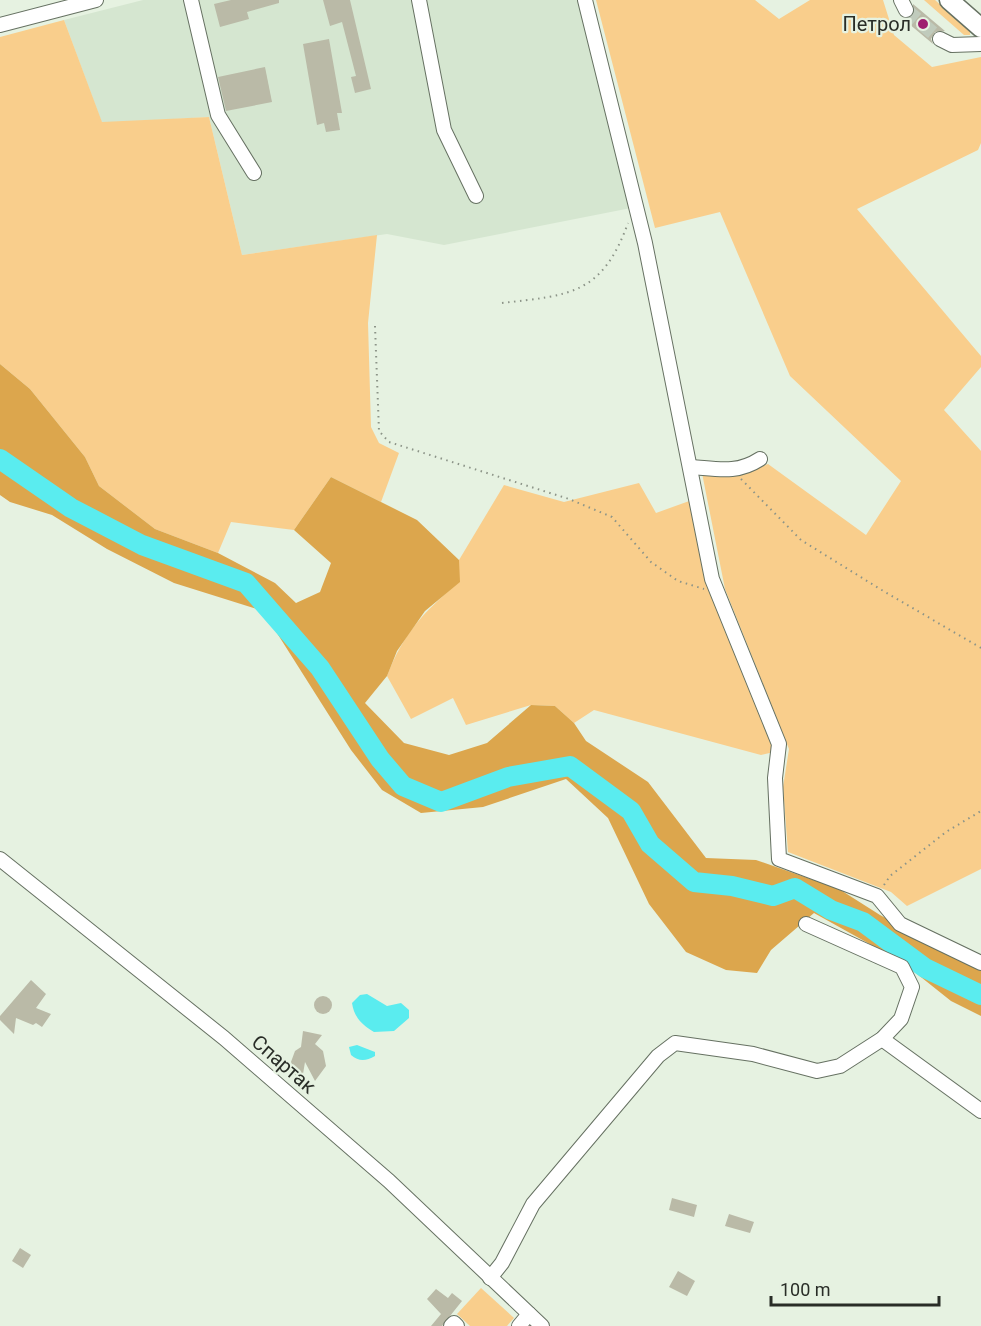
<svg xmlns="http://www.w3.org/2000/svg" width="981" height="1326" font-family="Roboto,sans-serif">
<rect width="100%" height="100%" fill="#e6f2e1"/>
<path fill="#d5e6d0" d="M143 0H585L636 207 444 245 387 234 242 255 209 117 102 123 64 20Z"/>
<g fill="#f9ce8c">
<path d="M596 0H755L779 19 810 0H883L894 35 932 67 981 57V143L978 150 857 209 981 356V367L944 410 981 451V869L907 906 891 892 788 852 783 787 789 749 725 589 702 473C730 478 742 475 768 464L866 535 901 481 790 376 720 212 655 228Z"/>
<path d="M924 0H935L970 31V35H964Z"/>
<path d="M64 20 102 122 209 117 242 255 377 235 368 323 371 427 379 443 399 453 381 502 331 477 294 530 231 522 218 553 155 529 99 486 85 457 30 389 0 364V37Z"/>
<path d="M639 483 656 513 692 500 774 752 761 755 594 710 574 723 555 706 531 705 466 725 453 698 411 719 387 676C404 632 424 612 459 582V560L504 485 564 502Z"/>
<path d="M481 1288 514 1318 507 1326H470L457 1314Z"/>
</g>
<path fill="#dca64d" d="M0 364 30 389 85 457 99 486 155 529 218 553 275 583 296 603 320 592 331 563 294 530 331 477 417 520 459 560 460 582 425 611 397 651 387 676 365 703 404 743 449 755 487 743 531 705 555 706 574 723 586 741 648 782 706 858 756 860 839 889 880 915 981 971V1016L951 1001 902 962 814 913 771 950 757 973 726 970 686 952 649 904 608 818 566 779 483 807 421 813 382 790 351 750 263 611 174 583 107 549 52 515 10 502 0 495Z"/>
<g fill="#5aecef">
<path d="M367 994 387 1006 401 1003 409 1010V1018L394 1031 374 1032C362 1025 354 1017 352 1003L360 995Z"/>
<path d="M357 1045 375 1052V1056C366 1061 359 1062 351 1055L349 1047Z"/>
</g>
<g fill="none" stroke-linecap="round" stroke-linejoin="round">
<path stroke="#5aecef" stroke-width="20" d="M0 459 71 508 142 545 246 583 320 668 380 759 403 786 441 802 508 777 570 766 631 811 650 844 694 882 732 886 773 896 795 888 831 910 863 922 925 968 981 995"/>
</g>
<g fill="#babaa7">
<path d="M231 0H279V3L247 12 249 19 220 27 214 4Z"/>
<path d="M323 0H350L371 89 355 93 351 77 356 76 342 22 330 26Z"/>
<path d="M913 4 945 31 935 32 931 39 933 44 902 18 913 15Z"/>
<path d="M329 39 342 113H337L340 130 326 132 324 123 317 125 303 44Z"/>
<path d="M265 67 272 102 226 111 218 77Z"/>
<path d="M31 980 46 994 36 1008 51 1014 42 1027 36 1023 33 1025 16 1018 14 1034 0 1020V1016Z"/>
<circle cx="323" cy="1005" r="9"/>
<path d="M303 1031 322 1035 315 1044 323 1051 326 1066 315 1081 305 1062 302 1080 288 1070 295 1051 301 1047Z"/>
<path d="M672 1198 697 1205 694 1217 669 1210Z"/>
<path d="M729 1214 754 1222 750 1233 725 1226Z"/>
<path d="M20 1248 31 1255 23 1268 12 1261Z"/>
<path d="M678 1271 695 1281 687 1296 669 1287Z"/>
<path d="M436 1289 448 1298 452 1293 462 1301 442 1326H431L441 1314 427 1299Z"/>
</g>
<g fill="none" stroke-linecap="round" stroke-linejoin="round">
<path stroke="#c0cbbc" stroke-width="14" stroke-dasharray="14 7" stroke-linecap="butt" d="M906 10 940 39"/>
<defs>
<g id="minor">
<path d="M191 0 218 115 254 173"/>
<path d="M419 0 444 130 476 196"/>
<path d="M585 0 645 243 712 579 779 744 775 778 779 859 877 896 900 924 981 963"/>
<path d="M901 0 906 10"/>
<path d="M0 25 96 0"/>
<path d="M940 39 952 45 981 44"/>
<path d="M692 467C718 469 737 474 760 459"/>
<path d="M0 859 224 1038 389 1181 542 1326"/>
<path d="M882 1039 981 1111"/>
<path d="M490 1278 502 1263 533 1204 658 1056 675 1043 753 1054 817 1071 840 1066 882 1039 901 1019 912 987 902 967 806 924"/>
<path d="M451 1326 454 1323 457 1326"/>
<path d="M519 1326 529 1314"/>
</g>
<path id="major" d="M949 0 981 28"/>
</defs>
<use href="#minor" stroke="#667162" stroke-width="16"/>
<use href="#major" stroke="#667162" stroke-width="21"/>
<g stroke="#8c9488" stroke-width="2" stroke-dasharray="1.5 4.5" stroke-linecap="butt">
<path d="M502 303C570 295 602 295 628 223"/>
<path d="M375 326 379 431 389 442 569 499 612 517 651 562 678 581 704 589"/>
<path d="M741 479 801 540 880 589 981 648"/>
<path d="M884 885 890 876 946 832 981 811"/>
</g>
<use href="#minor" stroke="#fff" stroke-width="14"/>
<use href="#major" stroke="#fff" stroke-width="18"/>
</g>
<circle fill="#9f1e6f" stroke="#e6f2e1" stroke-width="2" cx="923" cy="24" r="6"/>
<g text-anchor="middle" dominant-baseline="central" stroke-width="4.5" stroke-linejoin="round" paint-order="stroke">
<g font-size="20" fill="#292d27" stroke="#e6f2e1" text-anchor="end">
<text x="911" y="24">Петрол</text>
</g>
<g font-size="20" fill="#292d27" stroke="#e6f2e1">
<text transform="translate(284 1064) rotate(41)">Спартак</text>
</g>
</g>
<path d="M771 1296v9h168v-9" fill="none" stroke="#292d27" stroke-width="3"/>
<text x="780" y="1296" font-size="18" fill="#292d27" stroke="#e6f2e1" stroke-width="4.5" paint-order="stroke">100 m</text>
</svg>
